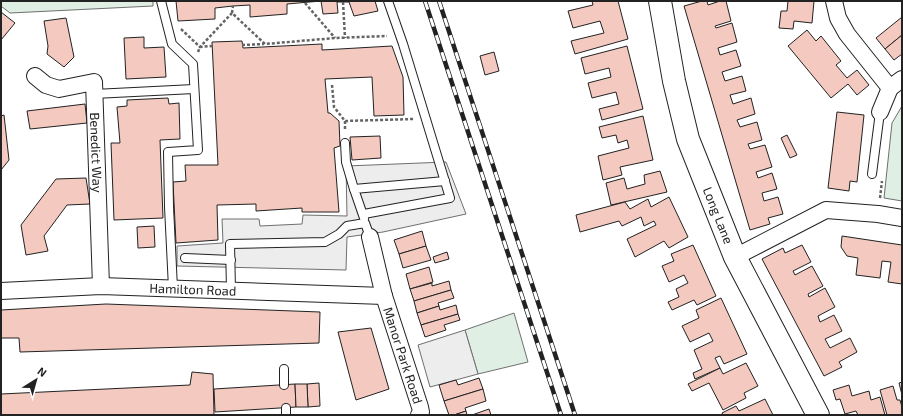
<svg xmlns="http://www.w3.org/2000/svg" width="903" height="416" font-family="'Exo 2',sans-serif">
<rect width="100%" height="100%" fill="#fff"/>
<g fill="#e0efe3" stroke="#6f6f6f">
<path d="M1 1H153V6L10 13 1 6Z"/>
<path d="M902 106V201L884 198 892 123Z"/>
<path d="M514 313 528 362 478 374 465 330Z"/>
</g>
<g fill="#ededed" stroke="#6f6f6f">
<path d="M446 162 466 214 383 232 347 237 346 270 177 266V246L223 243 222 219H259L260 226 302 224 303 215 347 216 346 166Z"/>
<path d="M465 330 478 374 430 387 418 345Z"/>
</g>
<g fill="#f3c9c0" stroke="#222">
<path d="M176 1H375L378 11 354 16 349 2H337L338 13 323 14 321 1 287 4V14L250 17V5L233 6 215 8V19L178 21Z"/>
<path d="M592 1H618L628 39 575 54 571 41 604 33 600 21 573 28 568 11 593 5Z"/>
<path d="M702 1H707L708 5 720 1H726L731 21 715 26 716 28 732 23 737 42 718 48 720 55 736 50 741 66 722 72 725 81 742 76 746 91 730 95 733 104 751 98 755 114 737 120 740 127 757 122 762 140 748 144 750 149 765 145 772 167 756 172 758 178 772 173 777 189 762 193 764 201 778 197 783 214 768 218 770 224 750 230 684 6Z"/>
<path d="M788 1H814L812 23 794 21 793 29 779 28 781 11H787Z"/>
<path d="M1 12 15 23 1 40Z"/>
<path d="M902 17V35L885 49 876 38Z"/>
<path d="M66 18 74 57 64 67 47 54 48 46 44 21Z"/>
<path d="M807 30 816 41 821 36 841 61 836 65 847 78 857 70 869 85 857 95 848 84 831 98 788 46Z"/>
<path d="M902 35V54L894 60 885 49Z"/>
<path d="M144 37V48L164 47 166 77 126 79 124 38Z"/>
<path d="M242 41 243 48 322 44V50L392 46 403 77 404 115 374 116 372 77 325 79 328 113H330L339 121 340 146 334 148 339 212H302V208L256 211V204L217 205 218 240 176 243 173 182 186 181 185 165H218L212 42Z"/>
<path d="M627 46 643 109 602 120 599 109 619 104 616 92 592 98 588 83 611 77 609 68 585 74 581 58Z"/>
<path d="M494 52 499 71 485 75 480 56Z"/>
<path d="M168 98 169 104 179 103 180 139 160 140 163 218 114 220 111 143H120L117 107 127 106V100Z"/>
<path d="M85 104 87 123 30 129 27 111Z"/>
<path d="M837 112 864 115 857 182 850 181 849 191 828 188Z"/>
<path d="M4 115 9 160 1 170V116Z"/>
<path d="M643 116 653 160 620 167 622 175 603 180 598 156 629 148 627 140 618 143 616 135 602 138 599 127Z"/>
<path d="M787 135 797 155 790 158 781 138Z"/>
<path d="M380 136 381 158 352 160 350 137Z"/>
<path d="M660 171 667 192 611 205 606 183 624 178 627 189 645 184 644 175Z"/>
<path d="M86 178 90 204 67 205 44 236 48 251 26 255 21 225 56 179Z"/>
<path d="M669 197 688 237 669 248 664 241 635 257 627 239 656 225 654 221 644 226 641 217 622 226 619 221 580 232 576 215 625 202 630 209 648 199 651 207Z"/>
<path d="M154 226 155 247 138 248 137 227Z"/>
<path d="M422 231 426 246 399 254 394 240Z"/>
<path d="M842 236 902 245V284L888 282 891 262 882 261 880 278 856 275 858 258 847 256 841 247Z"/>
<path d="M693 245 716 296 697 305 694 300 672 310 668 302 679 297 676 289 688 283 684 275 669 282 662 266 674 261 671 254Z"/>
<path d="M802 245 811 262 793 271 795 275 812 266 823 286 808 294 809 297 825 288 835 307 818 316 820 322 834 315 842 331 825 339 830 348 850 338 857 352 839 362 842 367 824 376 762 259 783 248 785 253Z"/>
<path d="M426 246 431 260 403 268 399 254Z"/>
<path d="M447 252 449 259 435 263 433 257Z"/>
<path d="M429 267 433 282 410 289 406 274Z"/>
<path d="M449 281 451 290 414 301 410 289 432 283V286Z"/>
<path d="M451 290 454 298 438 303 439 306 417 313 414 301Z"/>
<path d="M721 298 747 354 724 364 720 356 715 358 720 368 695 379 693 373 702 369 694 350 713 341 709 333 690 342 682 326 699 318 696 310Z"/>
<path d="M106 304 320 312 319 343 20 352 19 338H1V310Z"/>
<path d="M456 305 458 314 421 325 417 313 439 306 440 310Z"/>
<path d="M458 314 460 320 444 325 446 330 425 337 421 325Z"/>
<path d="M371 328 389 389 356 400 338 332Z"/>
<path d="M746 363 758 386 744 393 746 398 723 410 709 383 692 391 688 384 720 368 723 374Z"/>
<path d="M192 372 213 374 214 415H1V394L190 385Z"/>
<path d="M479 378 483 389 444 401 439 385 456 380 458 385Z"/>
<path d="M902 382V395L899 383Z"/>
<path d="M319 383 320 406 308 407 307 384Z"/>
<path d="M295 384 296 407 215 412 214 389Z"/>
<path d="M295 384H307L308 407H296Z"/>
<path d="M849 385 852 396 869 391 871 400 880 397 885 415H858L856 411 845 414 840 399 836 400 833 390Z"/>
<path d="M893 386 897 400H900L902 407V415H887L880 390Z"/>
<path d="M483 389 486 401 465 408 466 411 454 415H449L444 401Z"/>
<path d="M765 399 773 415H723L722 413 736 406 739 411Z"/>
<path d="M489 409 491 415H472Z"/>
<path d="M466 411 467 415H454Z"/>
</g>
<g fill="none" stroke-linecap="round" stroke-linejoin="round">
<defs>
<g id="lane">
<path d="M161 1 172 44 193 64 198 150 168 152 169 207 173 288"/>
<path d="M94 94 194 89"/>
<path d="M345 143 346 162 354 189"/>
<path d="M872 174 880 112"/>
<path d="M364 214 450 198 403 44 388 1"/>
<path d="M364 218 354 189 445 181"/>
<path d="M185 258 231 260"/>
<path d="M231 290 230 244 325 242 339 234 347 226 365 223 370 237"/>
<path d="M284 369V385"/>
<path d="M286 408V415"/>
</g>
<g id="street">
<path d="M834 1 838 18 847 34 890 88 902 79"/>
<path id="s1" d="M35 76 46 85 59 89 94 82 101 286"/>
<path d="M880 112 890 88"/>
<path id="s2" d="M370 237 384 296 420 407 421 412 419 415"/>
<path d="M735 257 826 210 878 214 902 218"/>
<path id="s3" d="M1 291 101 286 384 296"/>
</g>
<g id="secondary">
<path id="s4" d="M660 1 674 81 688 139 735 257 818 415"/>
</g>
</defs>
<use href="#lane" stroke="#222" stroke-width="10"/>
<use href="#street" stroke="#222" stroke-width="18"/>
<use href="#secondary" stroke="#222" stroke-width="24"/>
<g stroke="#646464" stroke-width="2.5" stroke-dasharray="3 2" stroke-linecap="butt">
<path d="M343 2 345 38"/>
<path d="M305 3 335 38"/>
<path d="M232 13 233 6"/>
<path d="M181 29 200 47 232 13 265 44 335 38 387 36"/>
<path d="M242 45 264 44"/>
<path d="M198 52 200 47 212 46"/>
<path d="M332 85 334 107 345 121 414 119"/>
<path d="M345 121V131"/>
<path d="M880 198 882 181"/>
</g>
<use href="#lane" stroke="#fff" stroke-width="8"/>
<use href="#street" stroke="#fff" stroke-width="16"/>
<use href="#secondary" stroke="#fff" stroke-width="22"/>
<defs>
<g id="rail">
<path d="M425 1 561 415"/>
<path d="M439 1 575 415"/>
</g>
</defs>
<use href="#rail" stroke="#222" stroke-width="4.5"/>
<use href="#rail" stroke="#fff" stroke-width="3" stroke-dasharray="9" stroke-linecap="butt"/>
</g>
<g text-anchor="middle" dominant-baseline="central" stroke-width="3" stroke-linejoin="round" paint-order="stroke">
<g font-size="13" fill="#222" stroke="#fff">
<text stroke="none"><textPath href="#s1" startOffset="134">Benedict Way</textPath></text>
<text stroke="none"><textPath href="#s4" startOffset="223">Long Lane</textPath></text>
<text stroke="none"><textPath href="#s3" startOffset="192">Hamilton Road</textPath></text>
<text stroke="none"><textPath href="#s2" startOffset="123">Manor Park Road</textPath></text>
</g>
</g>
<rect width="903" height="416" fill="none" stroke="#222222" stroke-width="4"/>
<g transform="translate(36 380) rotate(37)" stroke="#ffffff" stroke-width="3" paint-order="stroke">
<path d="M0-3L7 15L0 10L-7 15Z" fill="#222222"/>
<text y="-6" font-size="11" font-weight="bold" text-anchor="middle" fill="#222222">N</text>
</g>
</svg>
